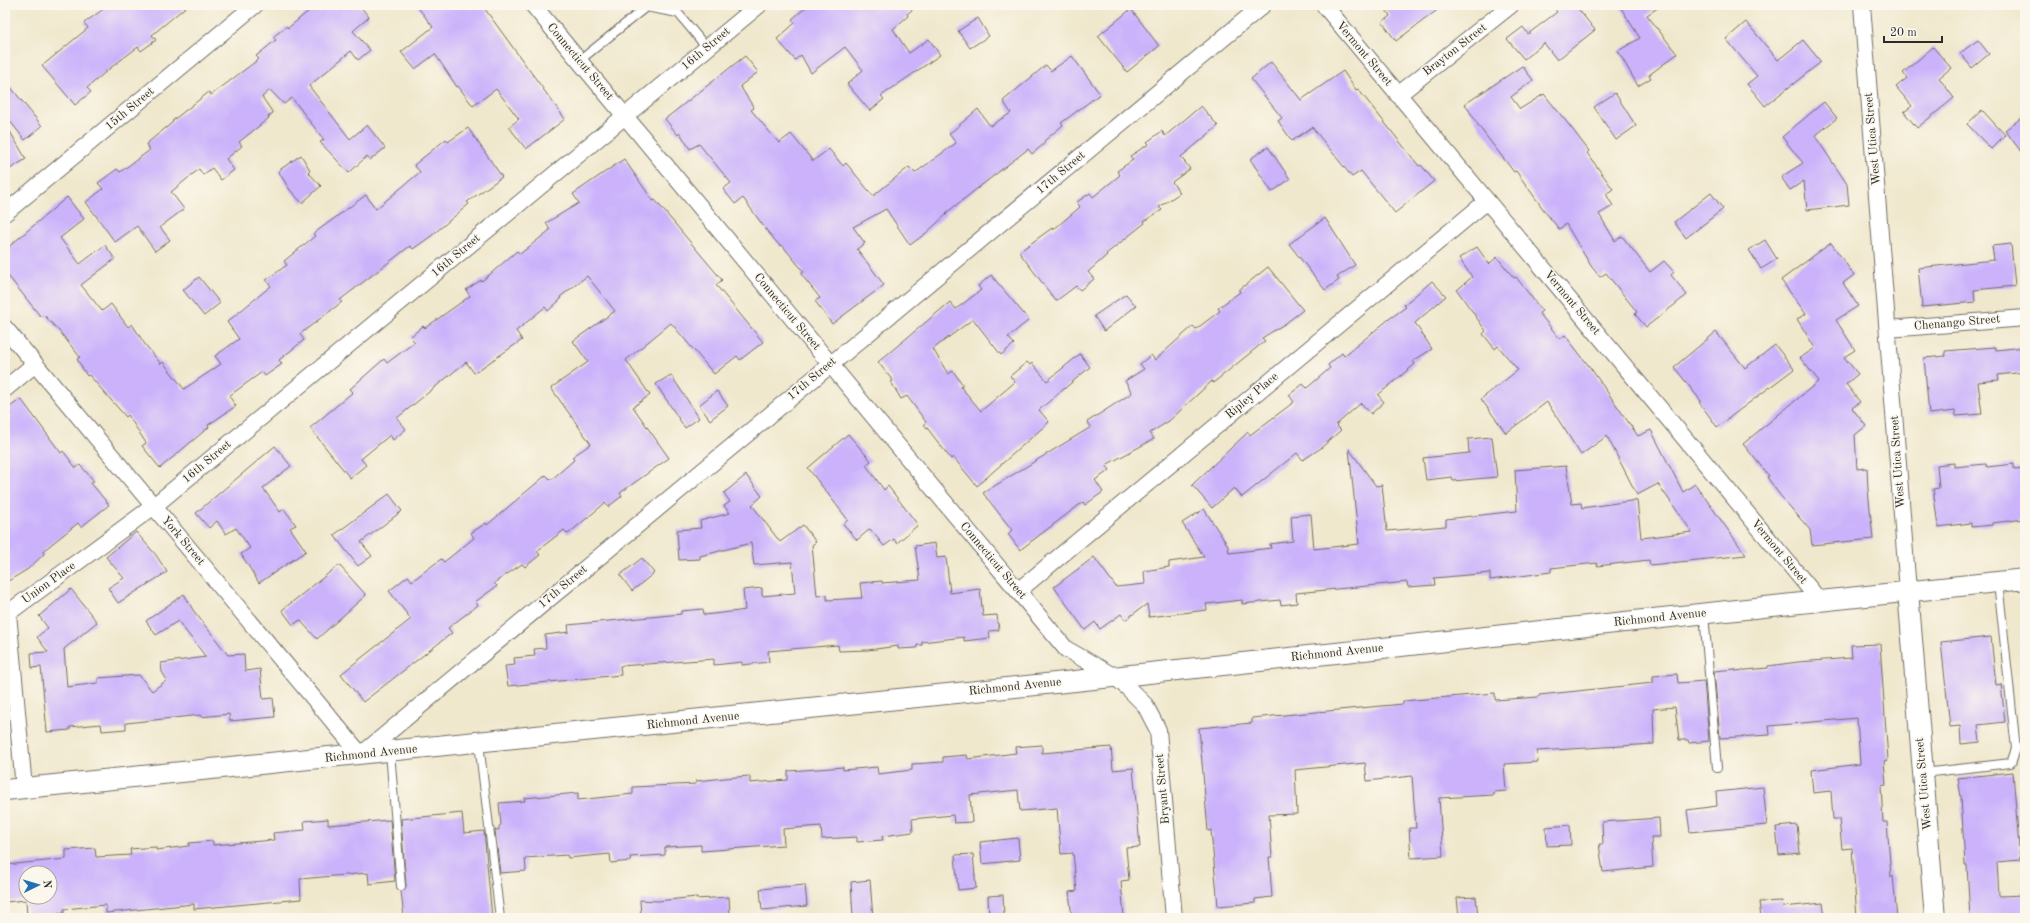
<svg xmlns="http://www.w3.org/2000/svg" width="2030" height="923" font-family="'Old Standard TT',serif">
<rect width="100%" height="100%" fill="#fbf7ec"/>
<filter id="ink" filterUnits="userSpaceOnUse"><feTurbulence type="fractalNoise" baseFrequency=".025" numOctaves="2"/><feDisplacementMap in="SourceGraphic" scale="8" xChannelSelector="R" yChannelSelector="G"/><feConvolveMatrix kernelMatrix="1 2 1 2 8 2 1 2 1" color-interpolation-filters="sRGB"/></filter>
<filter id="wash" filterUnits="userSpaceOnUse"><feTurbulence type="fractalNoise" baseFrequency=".012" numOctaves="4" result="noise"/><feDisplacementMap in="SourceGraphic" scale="16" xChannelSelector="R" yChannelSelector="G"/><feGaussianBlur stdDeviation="0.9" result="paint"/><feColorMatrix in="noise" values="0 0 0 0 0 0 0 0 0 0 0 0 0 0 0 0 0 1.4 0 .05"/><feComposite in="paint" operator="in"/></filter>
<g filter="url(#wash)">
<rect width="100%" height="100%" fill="#f0e8cd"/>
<g id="blocks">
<g fill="#cbb2fb" fill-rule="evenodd">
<path d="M109 5H188L152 35 156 40 141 51 138 47 109 69 87 88 91 92 75 105 42 66 88 28 84 23Z"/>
<path d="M316 5H359L369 17 353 31 370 50 358 60 351 51 309 86 350 139 367 125 385 148 370 160 367 156 349 173 320 142 324 140 292 98 284 104 270 90 262 97 273 113 268 117 269 118 239 142 242 146 226 159 234 170 221 180 212 168 203 175 199 169 171 192 184 209 160 227 170 240 155 251 137 226 115 242 86 202 103 189 98 183 117 169 120 172 150 150 146 144 173 122 172 121 209 92 211 95 259 59 256 56 276 40 273 37 287 26 288 28Z"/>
<path d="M416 5H482L565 119 526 149 509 127 519 119 496 89 473 106 458 86 457 87 435 54 415 69 401 52 433 27Z"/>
<path d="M809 5H918L907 14 908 16 893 29 909 53 929 39 940 55 881 96 884 99 870 111 847 84 863 70 845 47 811 73 801 55 795 60 777 39 795 23 792 19Z"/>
<path d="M1383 5H1444L1396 41 1382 22 1390 16Z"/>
<path d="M1552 5H1575L1595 30 1557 60 1544 43 1524 59 1507 39 1523 27 1528 34 1557 12Z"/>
<path d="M1619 5H1662L1647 15 1677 54 1649 75 1651 78 1638 86 1618 51 1640 38Z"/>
<path d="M1131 9 1159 46 1127 72 1098 36Z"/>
<path d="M978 18 989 36 970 48 958 31Z"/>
<path d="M1746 22 1778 60 1803 40 1821 62 1765 106 1747 84 1757 76 1726 39Z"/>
<path d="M1978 40 1989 54 1972 68 1960 53Z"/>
<path d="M1933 47 1951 68 1939 78 1954 98 1917 128 1904 112 1912 106 1896 87 1907 78 1903 73Z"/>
<path d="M745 56 758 72 740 86 754 108 751 110 779 143 791 134 813 161 829 149 843 166 846 163 873 196 909 167 915 173 956 143 949 134 978 109 990 126 1011 113 1003 101 1046 65 1051 71 1072 56 1100 94 1061 123 1063 125 1044 141 1045 143 1032 154 1028 149 946 213 947 214 925 234 910 245 886 209 853 227 865 243 857 249 884 285 832 324 815 301 820 298 801 274 804 272 782 245 780 246 767 231 743 198 735 204 723 189 731 183 699 144 690 149 680 133 678 135 665 119Z"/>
<path d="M1271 62 1301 100 1343 71 1356 90 1358 89 1419 166 1421 165 1434 181 1395 213 1361 171 1352 177 1312 127 1292 141 1278 121 1282 118 1251 79Z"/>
<path d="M1522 66 1533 80 1511 97 1520 109 1544 94 1573 130 1589 151 1587 153 1613 189 1606 194 1613 206 1599 214 1615 241 1622 236 1650 272 1664 261 1674 272 1671 275 1687 295 1646 327 1635 314 1637 312 1606 273 1600 277 1591 266 1566 224 1559 229 1546 213 1516 171 1514 172 1480 128 1465 104Z"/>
<path d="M5 80 42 126 25 140 5 115Z"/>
<path d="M1615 93 1636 126 1616 140 1594 107Z"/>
<path d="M1824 102 1837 118 1815 136 1847 184 1849 205 1807 210 1804 181 1790 190 1781 177 1803 163 1782 137Z"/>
<path d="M1201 106 1218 126 1181 157 1190 169 1172 182 1180 193 1159 207 1162 210 1144 221 1145 223 1106 254 1107 255 1088 272 1094 279 1080 290 1076 286 1056 301 1019 252 1052 228 1053 230 1080 207 1077 202 1090 193 1093 197 1120 175 1117 171 1133 160 1130 156 1149 144 1147 142 1162 131 1165 136Z"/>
<path d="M1982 110 2005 135 1991 149 1967 124Z"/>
<path d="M2025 115V157L2005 130Z"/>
<path d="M5 123 26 159 5 172Z"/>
<path d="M468 128 502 177 467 202 469 204 430 237 413 249 410 246 340 300 342 302 300 334 304 340 279 360 282 364 265 376 262 372 229 396 236 406 208 425 209 427 160 468 142 446 146 443 128 415 126 417 89 375 87 376 77 359 80 357 60 332 44 315 41 317 5 272V250L67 197 84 219 60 238 80 264 105 245 115 259 81 285 102 311 111 304 128 327 132 324 144 343 161 364 163 362 184 389 221 364 215 356 239 339 227 322 271 286 266 280 287 265 284 261 315 236 313 234 366 195 376 209 420 172 414 165 446 139 448 142Z"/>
<path d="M1268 147 1290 179 1272 192 1250 159Z"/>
<path d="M301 155 310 170 308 172 321 186 302 203 290 190 278 171Z"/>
<path d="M624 159 653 201 655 200 722 280 716 285 763 342 740 360 737 356 714 374 671 323 626 360 650 395 633 407 669 458 620 493 622 496 608 507 605 503 568 534 564 530 537 551 540 555 525 567 522 564 494 583 497 586 475 602 478 605 448 628 452 633 363 702 341 674 411 619 389 591 408 576 412 581 441 559 444 562 474 538 471 533 486 523 487 525 546 475 551 480 574 460 572 457 591 444 551 388 588 362 573 341 615 311 587 276 560 297 561 299 548 311 545 307 516 331 522 340 474 373 466 362 397 418 406 429 393 440 390 435 361 459 366 465 350 478 310 428 353 392 350 389 384 359 387 363 415 342 410 337 423 326 425 328 470 296 466 290 481 280 482 281 517 251 520 254 550 230 546 223 579 203 573 194Z"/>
<path d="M1711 193 1723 209 1686 238 1674 222Z"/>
<path d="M1325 218 1355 265 1337 277 1339 280 1325 290 1289 244Z"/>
<path d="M1765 240 1777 259 1761 269 1749 250Z"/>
<path d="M1831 243 1854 275 1843 283 1858 306 1836 320 1855 350 1844 357 1858 374 1846 384 1860 402 1852 408 1866 426 1855 435 1857 469 1867 468 1868 490 1873 539 1812 545 1810 530 1779 494 1767 477 1769 476 1743 444 1819 381 1800 358 1815 348 1797 319 1806 314 1781 280Z"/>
<path d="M2011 244 2015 286 1974 290 1975 302 1922 307 1918 268 1994 260 1992 246Z"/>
<path d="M1477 247 1489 264 1497 257 1514 278 1516 277 1542 311 1539 313 1560 339 1565 335 1592 370 1638 436 1651 430 1683 492 1695 484 1746 555 1650 565 1649 560 1597 566V563L1551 568V572L1490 580V573L1434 578 1435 585 1408 587 1407 582 1296 593 1297 603 1281 605 1280 600 1242 604V600L1206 604 1207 610 1149 617 1147 604 1125 620 1121 614 1100 629 1095 622 1085 630 1054 587 1094 557 1116 587 1145 584 1144 571 1169 567V562L1204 557 1182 523 1204 509 1228 546 1229 553 1271 548 1270 544 1293 541 1291 516 1311 514 1314 549 1359 544 1349 449 1376 486 1382 485 1387 531 1446 526V519L1517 511 1515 470 1566 466 1572 504 1581 503 1582 508 1637 500 1641 538 1692 532 1658 484 1637 495 1607 436 1581 455 1547 402 1506 433 1481 399 1518 370 1498 346 1495 349 1483 334 1486 331 1457 290 1472 277 1459 258Z"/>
<path d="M1268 267 1303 310 1286 323 1262 338 1265 341 1213 383 1212 381 1169 421 1150 433 1154 439 1106 465 1110 470 1095 480 1103 492 1085 505 1083 502 1020 550 1008 534 1012 530 983 493 1091 427 1087 422 1132 393 1125 381 1144 369 1140 364 1151 355 1155 360 1193 326 1196 329 1220 311 1218 308 1240 292 1239 290Z"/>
<path d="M991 275 1029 320 1008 337 1014 344 1001 355 973 319 933 349 948 374 953 371 963 385 961 387 981 411 1015 382 1010 376 1027 362 1030 365 1032 363 1047 381 1080 354 1090 367 1039 410 1049 422 977 486 953 457 951 459 924 424 926 422 907 396 901 399 891 382 893 381 878 362 950 302 956 309 981 290 978 286Z"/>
<path d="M199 277 220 303 204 316 183 290Z"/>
<path d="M1432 281 1446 296 1415 323 1432 349 1413 361 1415 364 1378 395 1384 402 1371 414 1361 403 1336 425 1341 430 1321 448 1303 460 1297 453 1242 497 1234 488 1212 508 1192 485 1248 432 1250 435 1294 402 1289 395 1303 384 1307 388 1330 368 1328 365 1342 353 1344 356 1389 319 1406 307 1404 305Z"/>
<path d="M1126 294 1136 306 1104 331 1094 316Z"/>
<path d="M1716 332 1745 368 1775 345 1794 369 1717 427 1699 402 1701 401 1674 367Z"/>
<path d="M1995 347 1996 350 2025 347V372L1998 375 1999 380 1978 382 1982 414 1956 416 1955 411 1929 414 1924 358 1946 356 1945 351Z"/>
<path d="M671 375 699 418 685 428 656 384Z"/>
<path d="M717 391 728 406 710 420 699 405Z"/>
<path d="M21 399 61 453 63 451 76 468 80 465 94 481 91 483 109 505 81 527 78 523 43 551 44 554 28 569 5 583V419L11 415 7 409Z"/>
<path d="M848 434 871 461 866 465 884 490 888 486 918 525 897 543 894 539 884 546 870 529 857 540 843 524 848 520 808 468Z"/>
<path d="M1492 437 1497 477 1453 481 1452 477 1426 480 1423 458 1469 453 1468 439Z"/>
<path d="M275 446 291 466 263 488 280 512 284 509 296 525 290 528 306 551 259 583 241 554 250 548 236 528 226 534 217 521 209 528 196 513Z"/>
<path d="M1954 463V467L1986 464 1987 467 2014 464V469L2025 468V519L1992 523V525L1971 527V523L1938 527 1933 489 1939 488 1937 465Z"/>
<path d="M746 475 762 496 752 505 780 542 803 525 816 542 812 545 817 596 827 595V600L862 598 860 583 882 581V583L920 580 915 546 935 543 937 558 946 557 950 593 980 589 983 616 997 615 999 630 989 631 990 638 964 641V637L922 642V645H917V648L898 649V646L868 650 839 651 838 645 768 651 769 662 742 665V662L714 665V659L620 666 621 675 508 686 505 666 515 665 514 658 535 656 534 649 546 648 545 635 569 632 568 625 681 614V611L703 609 704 615 739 611 745 610 743 590 762 588V596L795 593 792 562 754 565 751 543 700 556V559L679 560 677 530 701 528 700 521 730 513 724 506 730 502 724 493Z"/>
<path d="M389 494 402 511 361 542 372 556 358 566 334 535Z"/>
<path d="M136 532 156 555 167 572 118 603 108 588 124 578 106 557Z"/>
<path d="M642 558 654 573 632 591 620 575Z"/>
<path d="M339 565 366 595 317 639 300 620 293 625 282 610Z"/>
<path d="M71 589 97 622 64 649 67 687 98 683V678L139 675 152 691 167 680 162 672 161 663 206 657 178 621 156 635 146 621 184 594 193 610 228 655 244 654 245 671 260 669 263 699 273 698 275 717 230 721 229 714 201 717V715L126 723V729L102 731 101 724 70 727V730L47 732 41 667 32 668 31 653 48 652 37 637 48 628 39 616Z"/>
<path d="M1991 637 1996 685 2001 684 2005 722 1978 725 1980 742 1961 744 1960 726 1950 727 1941 642Z"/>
<path d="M1880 644 1888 760 1884 761 1886 785 1881 786 1883 822H1887L1891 877 1893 876 1897 918H1857L1852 848 1842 849 1839 819H1833L1831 791 1813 793 1811 770 1860 764 1857 718 1769 726 1770 735 1720 738 1714 671 1735 669V671L1768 668V666L1798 662 1852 658 1851 645Z"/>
<path d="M1677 674 1678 683 1704 681 1709 741 1689 743 1688 740H1679L1675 707 1653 709 1654 744 1537 751 1538 762 1504 764 1506 791 1494 792V795L1439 798 1443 856 1411 858 1409 828H1416L1412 776 1367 781 1365 763 1295 770 1297 814 1269 815 1272 857H1269L1272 897 1255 899V903L1218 906 1211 830 1208 831 1199 728 1252 723V718L1403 704V701L1495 693V700L1539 697V695L1653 683V676Z"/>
<path d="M1042 745V753L1111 747 1113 770 1133 768 1140 847 1126 848 1129 880 1121 881 1124 918H1072L1069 892 1077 891 1073 853 1061 854 1057 808 1020 811 1018 790 970 795 972 822 954 823 953 815 912 819 913 832 882 836 883 840 857 842V837L822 839 821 826 783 829 784 845 701 851V845L665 847V855L630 857 631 861 611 863 610 854 568 858 567 855 525 858 526 871 500 873 495 830H499V826L501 825 499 803 525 801 524 798 578 793V800L633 794V787L696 784V781L725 778 750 776V783L788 780V771L818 769 843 767V770L877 767 878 774 912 770V764L943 762V757L967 755 968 759 1016 753 1015 747Z"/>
<path d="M2013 772 2020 860 1997 862 1999 896 2025 895V918H1970L1967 865H1965L1961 797 1958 778Z"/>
<path d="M1763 787 1767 825 1690 832 1687 810 1717 806 1716 792Z"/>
<path d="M462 813 464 833 484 831 492 918H404L401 891 404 890 406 886 401 819Z"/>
<path d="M1659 818 1660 837H1651L1653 867 1603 872 1599 844H1603L1602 822Z"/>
<path d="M328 819V825L390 820 395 881 369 884 368 873 300 879 301 899 194 909V904L106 913V905L64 909V913L27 916 26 900 5 902V865L66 859V850L95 848 96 857 131 855 130 849 156 847V850L189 846V843L213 841V845L274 840 273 833 305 830 304 821ZM26 873H50V897H26Z"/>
<path d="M1570 825 1571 845 1547 846 1546 827Z"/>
<path d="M1797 825 1800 853 1779 855 1776 827Z"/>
<path d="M1018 838 1020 860 982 864 980 842Z"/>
<path d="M973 854 976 888 958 890 955 855Z"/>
<path d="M870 880 873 918H853L851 882Z"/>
<path d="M805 885 807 906 762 910 760 889Z"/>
<path d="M1003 895 1004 918H989L988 896Z"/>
<path d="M696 897V899L729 897 730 916 694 918H641L640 900 658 901Z"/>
<path d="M1476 897 1478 917 1459 918 1457 898Z"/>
<path d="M1782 901 1783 907 1823 903 1825 918H1761L1759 902Z"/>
</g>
</g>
</g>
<g filter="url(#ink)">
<use href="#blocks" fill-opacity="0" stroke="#706d64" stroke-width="1"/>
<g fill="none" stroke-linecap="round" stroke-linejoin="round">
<defs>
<g id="service">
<path d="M579 61 646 7 678 13 707 48"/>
<path d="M1704 614 1717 768"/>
<path d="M479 743 500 918"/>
<path d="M390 752 401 886"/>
<path d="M1923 773 2011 763 2016 749 1998 582"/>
</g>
<g id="minor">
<path d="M533 5 1066 649 1115 677 1128 688 1145 705 1158 730 1174 918"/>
<path d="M1324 5 1820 601"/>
<path d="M1862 5 1908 591"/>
<path d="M1398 95 1511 5"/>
<path d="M5 213 255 5"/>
<path d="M5 328 361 755 1263 5"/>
<path d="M1888 329 2025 318"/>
<path d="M5 389 35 364"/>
<path d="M1018 591 1487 201"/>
<path d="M24 788 8 613 154 506 759 5"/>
</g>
<g id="tertiary">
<path d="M1908 591 1935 918"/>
<path d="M5 790 1075 681 2025 579"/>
</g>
</defs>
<use href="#service" stroke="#706d64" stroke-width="10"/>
<use href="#minor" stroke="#706d64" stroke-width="18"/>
<use href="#tertiary" stroke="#706d64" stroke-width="22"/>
<use href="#service" stroke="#fff" stroke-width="8"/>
<use href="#minor" stroke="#fff" stroke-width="16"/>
<use href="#tertiary" stroke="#fff" stroke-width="20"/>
</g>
</g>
<g text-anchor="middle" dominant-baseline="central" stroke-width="3" stroke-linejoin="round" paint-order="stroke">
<g font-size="12" fill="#2b2b2b" stroke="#fbf7ec">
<text transform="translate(706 49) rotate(-40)">16th Street</text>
<text transform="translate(1455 50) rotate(-38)">Brayton Street</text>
<text transform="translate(1364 54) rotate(50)">Vermont Street</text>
<text transform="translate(580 62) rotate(50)">Connecticut Street</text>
<text transform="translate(130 109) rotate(-40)">15th Street</text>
<text transform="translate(1873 139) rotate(-95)">West Utica Street</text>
<text transform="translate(1061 173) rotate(-40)">17th Street</text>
<text transform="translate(456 256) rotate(-40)">16th Street</text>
<text transform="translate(1572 303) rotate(50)">Vermont Street</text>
<text transform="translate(787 312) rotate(50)">Connecticut Street</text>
<text transform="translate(1957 323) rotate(-5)">Chenango Street</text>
<text transform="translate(812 379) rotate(-40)">17th Street</text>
<text transform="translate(1252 396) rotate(-40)">Ripley Place</text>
<text transform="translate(207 462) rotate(-40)">16th Street</text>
<text transform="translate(1898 462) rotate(-94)">West Utica Street</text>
<text transform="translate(183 541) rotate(50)">York Street</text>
<text transform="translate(1779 552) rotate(50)">Vermont Street</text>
<text transform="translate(993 561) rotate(50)">Connecticut Street</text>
<text transform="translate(49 583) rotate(-36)">Union Place</text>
<text transform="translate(563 587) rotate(-40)">17th Street</text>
<text transform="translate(1660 618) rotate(-6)">Richmond Avenue</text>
<text transform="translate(1337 653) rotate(-6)">Richmond Avenue</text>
<text transform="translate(1015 687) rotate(-6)">Richmond Avenue</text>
<text transform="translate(693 721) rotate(-6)">Richmond Avenue</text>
<text transform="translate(371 754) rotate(-6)">Richmond Avenue</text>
<text transform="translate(1924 784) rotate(-95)">West Utica Street</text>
<text transform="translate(1163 789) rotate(-95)">Bryant Street</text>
</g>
</g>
<rect width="2030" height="923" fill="none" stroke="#fbf7ec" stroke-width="20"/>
<g transform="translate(38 885) rotate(85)"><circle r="19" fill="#fbf7ec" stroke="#a8a59f"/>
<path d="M0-3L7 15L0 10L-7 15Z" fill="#1f6fb2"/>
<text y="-6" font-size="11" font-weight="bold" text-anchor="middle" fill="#2b2b2b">N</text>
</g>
<path d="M1884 36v6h58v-6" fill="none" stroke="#2b2b2b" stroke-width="2"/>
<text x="1890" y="36" font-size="12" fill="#2b2b2b" stroke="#fbf7ec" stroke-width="3" paint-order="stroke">20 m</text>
</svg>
